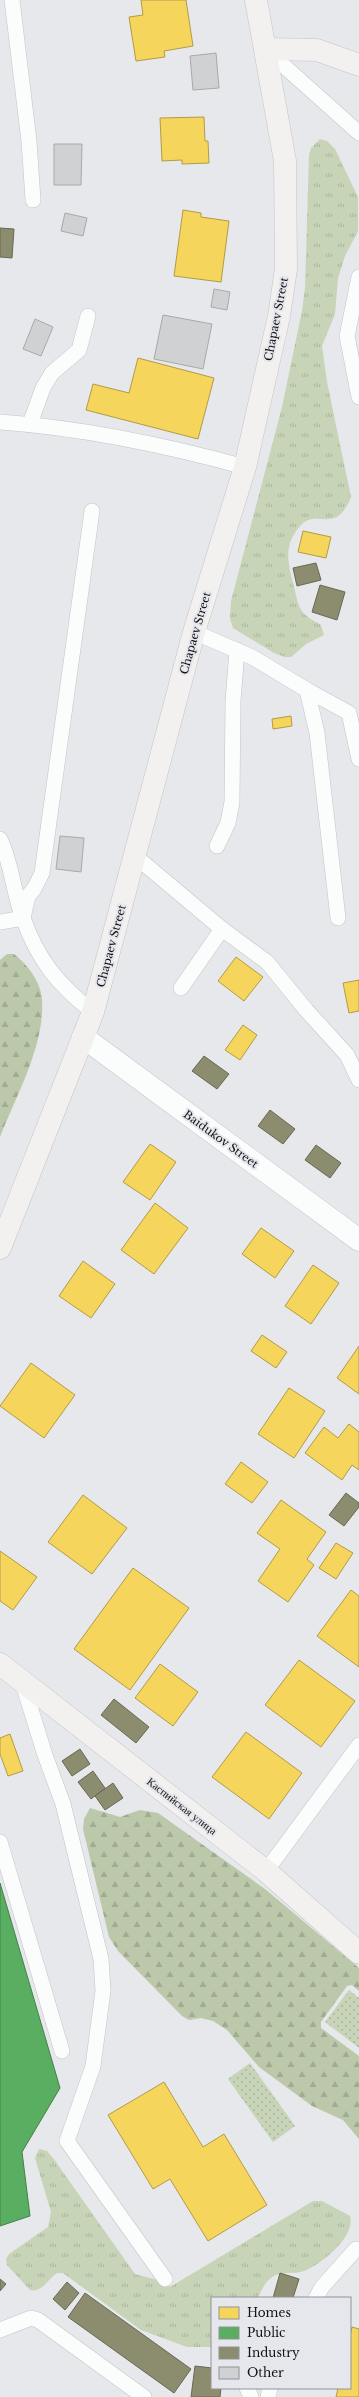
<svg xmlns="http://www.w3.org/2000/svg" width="359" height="2397" font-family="'Libre Baskerville',serif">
<defs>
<pattern id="grass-tufts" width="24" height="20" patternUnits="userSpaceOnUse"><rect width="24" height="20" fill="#c7d4b7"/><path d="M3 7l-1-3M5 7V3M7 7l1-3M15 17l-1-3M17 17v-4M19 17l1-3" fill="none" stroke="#aab59d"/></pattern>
<pattern id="forest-firs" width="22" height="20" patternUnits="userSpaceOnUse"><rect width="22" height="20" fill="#bbc8aa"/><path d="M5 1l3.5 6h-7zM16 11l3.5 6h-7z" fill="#a0ab92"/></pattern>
<pattern id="park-dots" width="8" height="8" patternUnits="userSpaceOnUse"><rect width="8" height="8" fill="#c7d4b7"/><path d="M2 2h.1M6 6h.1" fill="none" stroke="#aab59d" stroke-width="1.8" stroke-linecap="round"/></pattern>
</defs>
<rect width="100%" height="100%" fill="#e6e8eb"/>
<g fill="url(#grass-tufts)">
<path d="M320 139 327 141 335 149 358 197V231L345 256 338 278 335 314 322 346 327 382 351 497C336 535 318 509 302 524 282 544 288 564 294 587 296 594 297 602 300 608 304 616 314 621 321 625L324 635 306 644 291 657H285L274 653 233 628 230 618 231 601 282 407 302 311 305 288 309 155 311 148Z"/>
<path d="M39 2149 47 2151 53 2158 135 2274 161 2281 170 2287 313 2201H322L350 2216C356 2236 322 2264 304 2271 294 2275 281 2270 271 2278 265 2282 261 2291 258 2298H212V2347H187L141 2330 63 2273H57C48 2279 42 2293 30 2290L7 2265 6 2259 9 2254 48 2227 51 2212 35 2158Z"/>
</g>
<g fill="url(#forest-firs)">
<path d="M7 954H14C28 965 41 982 42 1000 45 1045 16 1096 0 1137V960Z"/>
<path d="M90 1808 120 1817 140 1810 158 1813 265 1889 359 1968V1991L352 1985 347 1986 321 2022V2028L359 2056V2139L343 2120 312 2106 259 2067 227 2030 213 2021 201 2018 189 2020 182 2016 118 1951 109 1937 83 1829 84 1819Z"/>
</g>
<g fill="url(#park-dots)">
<path d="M349 1990 359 1998V2048L325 2022Z"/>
<path d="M250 2063 295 2126 273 2142 228 2079Z"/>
</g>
<g fill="#f6d55c" stroke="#b29b47">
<path d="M141 0H186L193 46 164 51 165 57 136 61 129 17 143 15Z"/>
<path d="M204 117 205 141H208L209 163 182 164V160L162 161 160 118Z"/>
<path d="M183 210 201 213V217L229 221 221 282 174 276Z"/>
<path d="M138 358 214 378 198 439 86 410 93 384 129 393Z"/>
<path d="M303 531 331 537 326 558 298 552Z"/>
<path d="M291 716 292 726 273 729 272 719Z"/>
<path d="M236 957 263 977 244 1001 218 981Z"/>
<path d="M359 980V1011L349 1013 343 983Z"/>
<path d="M243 1025 257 1035 240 1060 225 1050Z"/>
<path d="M150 1144 176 1162 150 1200 123 1182Z"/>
<path d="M155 1203 188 1228 154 1274 121 1250Z"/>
<path d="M261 1228 294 1251 275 1278 242 1254Z"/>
<path d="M83 1261 115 1284 91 1318 59 1296Z"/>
<path d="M313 1265 339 1283 311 1324 285 1306Z"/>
<path d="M262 1335 287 1352 276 1368 251 1351Z"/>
<path d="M359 1346V1394L337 1378Z"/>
<path d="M31 1363 75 1395 44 1438 0 1406Z"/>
<path d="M289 1388 325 1411 294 1458 258 1434Z"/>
<path d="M349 1424 359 1432V1470L352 1465 342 1480 305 1453 324 1427 338 1438Z"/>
<path d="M241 1462 268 1482 252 1503 225 1484Z"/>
<path d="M83 1495 127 1528 92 1574 48 1542Z"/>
<path d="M281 1500 326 1532 307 1559 314 1565 288 1602 258 1581 280 1549 257 1533Z"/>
<path d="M336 1543 353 1553 336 1579 319 1568Z"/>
<path d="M0 1551 37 1577 13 1610 0 1601Z"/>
<path d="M133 1568 189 1608 130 1690 74 1649Z"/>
<path d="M351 1590 359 1596V1667L317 1636Z"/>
<path d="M299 1660 355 1701 321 1747 265 1705Z"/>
<path d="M160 1664 198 1692 173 1726 135 1698Z"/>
<path d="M246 1732 302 1773 269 1819 212 1777Z"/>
<path d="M10 1734 23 1771 8 1776 0 1754V1738Z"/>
<path d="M164 2082 203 2147 224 2134 267 2205 208 2241 170 2179 153 2189 108 2115Z"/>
<path d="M352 2327 359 2329V2397H336L338 2388H350V2336Z"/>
</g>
<path fill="#5aae61" stroke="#45804a" d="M0 1883 60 2088 22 2152 30 2216 0 2226Z"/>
<g fill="#8c8c6e" stroke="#686854">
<path d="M0 228 14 229 12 258 0 257Z"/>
<path d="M316 563 321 580 297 586 293 568Z"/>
<path d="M320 585 345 592 337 620 312 612Z"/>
<path d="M204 1056 229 1074 217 1089 192 1071Z"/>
<path d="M270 1110 295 1129 283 1144 258 1126Z"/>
<path d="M316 1145 341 1163 330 1178 305 1160Z"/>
<path d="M346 1493 359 1503V1507L344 1526 329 1515Z"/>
<path d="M114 1699 149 1727 136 1743 101 1715Z"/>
<path d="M80 1749 90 1764 72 1776 62 1761Z"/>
<path d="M93 1771 105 1788 91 1799 78 1782Z"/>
<path d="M113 1783 123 1798 105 1810 95 1796Z"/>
<path d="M280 2273 299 2279 293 2298H273Z"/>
<path d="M0 2279 6 2284 0 2291Z"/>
<path d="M67 2282 79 2293 65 2310 53 2299Z"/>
<path d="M85 2293 191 2369 174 2393 68 2317Z"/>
<path d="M195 2366 212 2368V2388H221L220 2397H191Z"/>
</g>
<g fill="#d0d1d3" stroke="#a8a9ab">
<path d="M216 53 219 88 193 90 190 56Z"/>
<path d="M54 144H82L81 185H54Z"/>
<path d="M65 213 87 218 83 236 61 231Z"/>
<path d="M214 289 230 292 227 310 211 307Z"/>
<path d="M163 315 212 324 203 369 154 359Z"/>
<path d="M35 319 53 327 41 356 23 349Z"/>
<path d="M60 836 84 838 81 872 56 869Z"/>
</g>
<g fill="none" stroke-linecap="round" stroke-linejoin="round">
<defs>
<g id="lane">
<path d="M12 0 29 141 33 200"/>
<path d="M265 49 359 133"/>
<path d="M359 277 347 336 359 397"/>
<path d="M0 422C82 428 165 445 245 467"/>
<path d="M30 424 43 388 52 373 79 350 88 316"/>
<path d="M194 632 252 657 307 690 317 733 338 918"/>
<path d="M307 690 349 713 359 759"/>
<path d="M0 839C12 864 13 892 23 918 38 960 58 985 93 1012"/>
<path d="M217 846 228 823 232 802 233 701 237 650"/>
<path d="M135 856 222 929 267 962 307 1011 347 1055 359 1080"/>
<path d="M0 922 23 918 28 896 34 889 42 873 92 511"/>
<path d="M181 988 222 929"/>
<path d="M22 1681 45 1755 63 1804 101 1959 103 1991 93 2066 67 2141 165 2279"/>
<path d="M0 1842 62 2051"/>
<path d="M266 1871 359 1745"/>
<path d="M316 2298 322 2287 356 2249"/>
<path d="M0 2330 31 2318 38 2320 144 2397"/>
<path d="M247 2388 251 2397"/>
<path d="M268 2397 270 2388"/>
</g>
<path id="street" d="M83 1037 359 1240"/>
<g id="secondary">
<path d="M265 49 317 50 359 65"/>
<path d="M0 1248 93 1012 194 632 245 467 279 316 286 269 285 161 256 0"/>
<path d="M0 1664 266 1871 359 1953"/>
</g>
</defs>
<use href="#lane" stroke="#c3c4c6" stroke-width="16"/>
<use href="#street" stroke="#c3c4c6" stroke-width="23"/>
<use href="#secondary" stroke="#c3c4c6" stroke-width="23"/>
<use href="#lane" stroke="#fbfcfc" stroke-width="15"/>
<use href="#street" stroke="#fbfcfc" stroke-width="22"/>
<use href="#secondary" stroke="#f3f0f0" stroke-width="22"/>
</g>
<g text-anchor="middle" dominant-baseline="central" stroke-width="4" stroke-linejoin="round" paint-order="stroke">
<g font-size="11" fill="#141416" stroke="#e5e7ec">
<text transform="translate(276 319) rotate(-79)">Chapaev Street</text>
<text transform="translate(195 633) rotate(-74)">Chapaev Street</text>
<text transform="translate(111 946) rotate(-75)">Chapaev Street</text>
<text transform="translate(221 1139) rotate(36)">Baidukov Street</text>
<text transform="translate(182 1806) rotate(38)">Каспийская улица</text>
</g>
</g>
<rect x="211" y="2297" width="140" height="92" fill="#e5e7ec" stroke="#919396"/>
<rect x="219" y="2307" width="20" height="12" fill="#f6d55c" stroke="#919396"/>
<text x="247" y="2317" font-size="12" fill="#141416">Homes</text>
<rect x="219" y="2327" width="20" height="12" fill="#5aae61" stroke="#919396"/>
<text x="247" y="2337" font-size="12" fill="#141416">Public</text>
<rect x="219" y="2347" width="20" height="12" fill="#8c8c6e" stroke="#919396"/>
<text x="247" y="2357" font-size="12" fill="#141416">Industry</text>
<rect x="219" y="2367" width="20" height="12" fill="#d0d1d3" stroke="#919396"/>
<text x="247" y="2377" font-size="12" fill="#141416">Other</text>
</svg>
